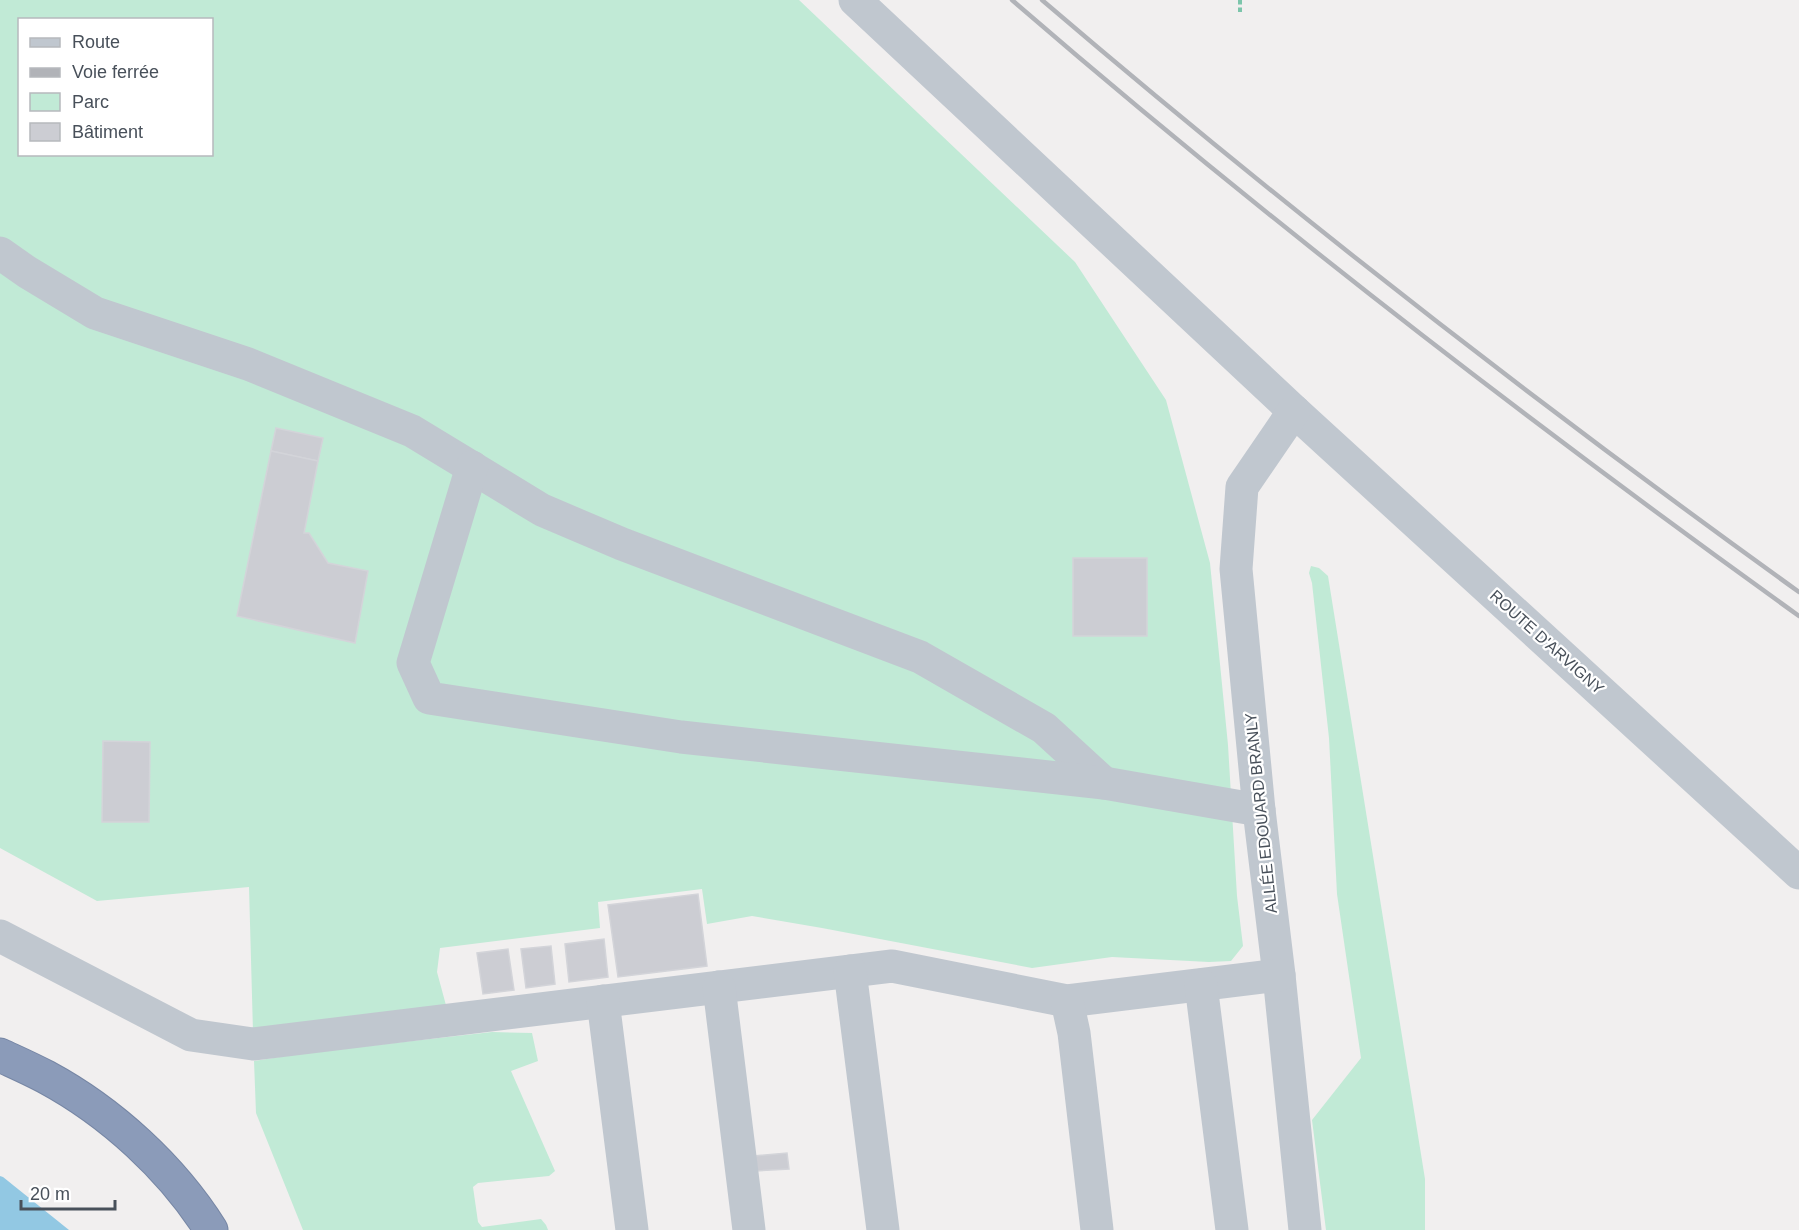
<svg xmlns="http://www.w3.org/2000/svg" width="1799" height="1230" font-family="Helvetica,sans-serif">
<rect width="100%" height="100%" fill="#f1efef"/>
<g fill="#c1ead6" fill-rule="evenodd">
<path d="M0 0H799L1075 262 1166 400 1210 563 1228 745 1237 896 1243 946 1231 961 1209 962 1112 957 1032 968 822 928 752 916 707 924 702 889 598 902 600 928 440 948 437 972 447 1009 253 1032 249 887 97 901 0 848ZM20 20H212V154H20Z"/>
<path d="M1311 566 1319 568 1328 576 1425 1179V1230H1326L1312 1120 1361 1058 1337 894 1329 738 1312 583 1309 573Z"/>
<path d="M492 1032 532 1033 538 1061 511 1071 555 1171 549 1176 478 1183 473 1187 478 1222 482 1227 541 1219 546 1225 548 1230H303L256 1113 254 1061 305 1053Z"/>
</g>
<path fill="#92c8e3" d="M0 1176 3 1177 69 1230H0Z"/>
<g fill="#cccdd3" stroke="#d3d4d9" stroke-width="1.5">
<path d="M276 428 323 438 318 461 271 451Z"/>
<path d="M271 451 318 461 304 533H309L328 563 368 571 355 643 237 616Z"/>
<rect x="1073" y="558" width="74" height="78"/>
<path d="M103 741 150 742 149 822H102Z"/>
<path d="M698 894 707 966 618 977 608 905Z"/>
<path d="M604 939 608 977 569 982 565 944Z"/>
<path d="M551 946 555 984 526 988 521 949Z"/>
<path d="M508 949 514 990 483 994 477 953Z"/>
<path d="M787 1153 789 1169 755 1171 754 1156Z"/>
</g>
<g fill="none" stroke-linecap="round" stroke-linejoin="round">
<defs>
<path id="highway" d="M0 1055C15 1062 31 1069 46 1077 111 1112 172 1168 211 1230"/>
</defs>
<use href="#highway" stroke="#7686a4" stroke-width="35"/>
<path stroke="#7cc5ab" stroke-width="4" stroke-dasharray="4.5 3" stroke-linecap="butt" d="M1240 0V14"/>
<g stroke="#c0c7cf" stroke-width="33">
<path d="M855 0 1294 411 1799 873"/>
<path d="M0 253 27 272 95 313 248 364 412 431 542 510 622 544 920 657 1044 728 1104 783"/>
<path d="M1294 411 1242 487 1236 569 1259 810 1279 975 1305 1230"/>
<path d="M472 467 413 663 429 698 681 737 1104 783 1259 810"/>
<path d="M0 936 191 1035 253 1044 892 966 1067 1001 1279 975"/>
<path d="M850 971 883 1230"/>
<path d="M1201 985 1232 1230"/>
<path d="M719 987 749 1230"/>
<path d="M603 1001 632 1230"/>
<path d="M1067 1001 1074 1033 1097 1230"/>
</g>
<use href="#highway" stroke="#8b9bb9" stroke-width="33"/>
<g stroke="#b1b3b8" stroke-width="4.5">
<path d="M1012 0C1264 218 1529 422 1799 616"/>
<path d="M1042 0C1285 208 1539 405 1799 592"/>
</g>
</g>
<g text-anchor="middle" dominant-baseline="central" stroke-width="4.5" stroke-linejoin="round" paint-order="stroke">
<g font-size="16" fill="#48505a" stroke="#fff">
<text transform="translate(1547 642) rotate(42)">ROUTE D'ARVIGNY</text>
<text transform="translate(1261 813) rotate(-96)">ALLÉE EDOUARD BRANLY</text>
</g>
</g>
<rect x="18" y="18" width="195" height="138" fill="#ffffff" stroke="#b6b9bd" stroke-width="1.5"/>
<rect x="30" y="38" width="30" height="9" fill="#c0c7cf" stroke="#b6b9bd" stroke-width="1.5"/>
<text x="72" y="48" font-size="18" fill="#48505a">Route</text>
<rect x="30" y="68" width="30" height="9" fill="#b1b3b8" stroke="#b6b9bd" stroke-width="1.5"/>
<text x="72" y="78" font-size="18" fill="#48505a">Voie ferrée</text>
<rect x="30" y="93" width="30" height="18" fill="#c1ead6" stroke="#b6b9bd" stroke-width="1.5"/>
<text x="72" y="108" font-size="18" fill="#48505a">Parc</text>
<rect x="30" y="123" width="30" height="18" fill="#cccdd3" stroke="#b6b9bd" stroke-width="1.5"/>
<text x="72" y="138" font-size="18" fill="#48505a">Bâtiment</text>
<path d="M21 1200v9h94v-9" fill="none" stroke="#48505a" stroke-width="3"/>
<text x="30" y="1200" font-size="18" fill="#48505a" stroke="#ffffff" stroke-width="4.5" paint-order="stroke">20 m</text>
</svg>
